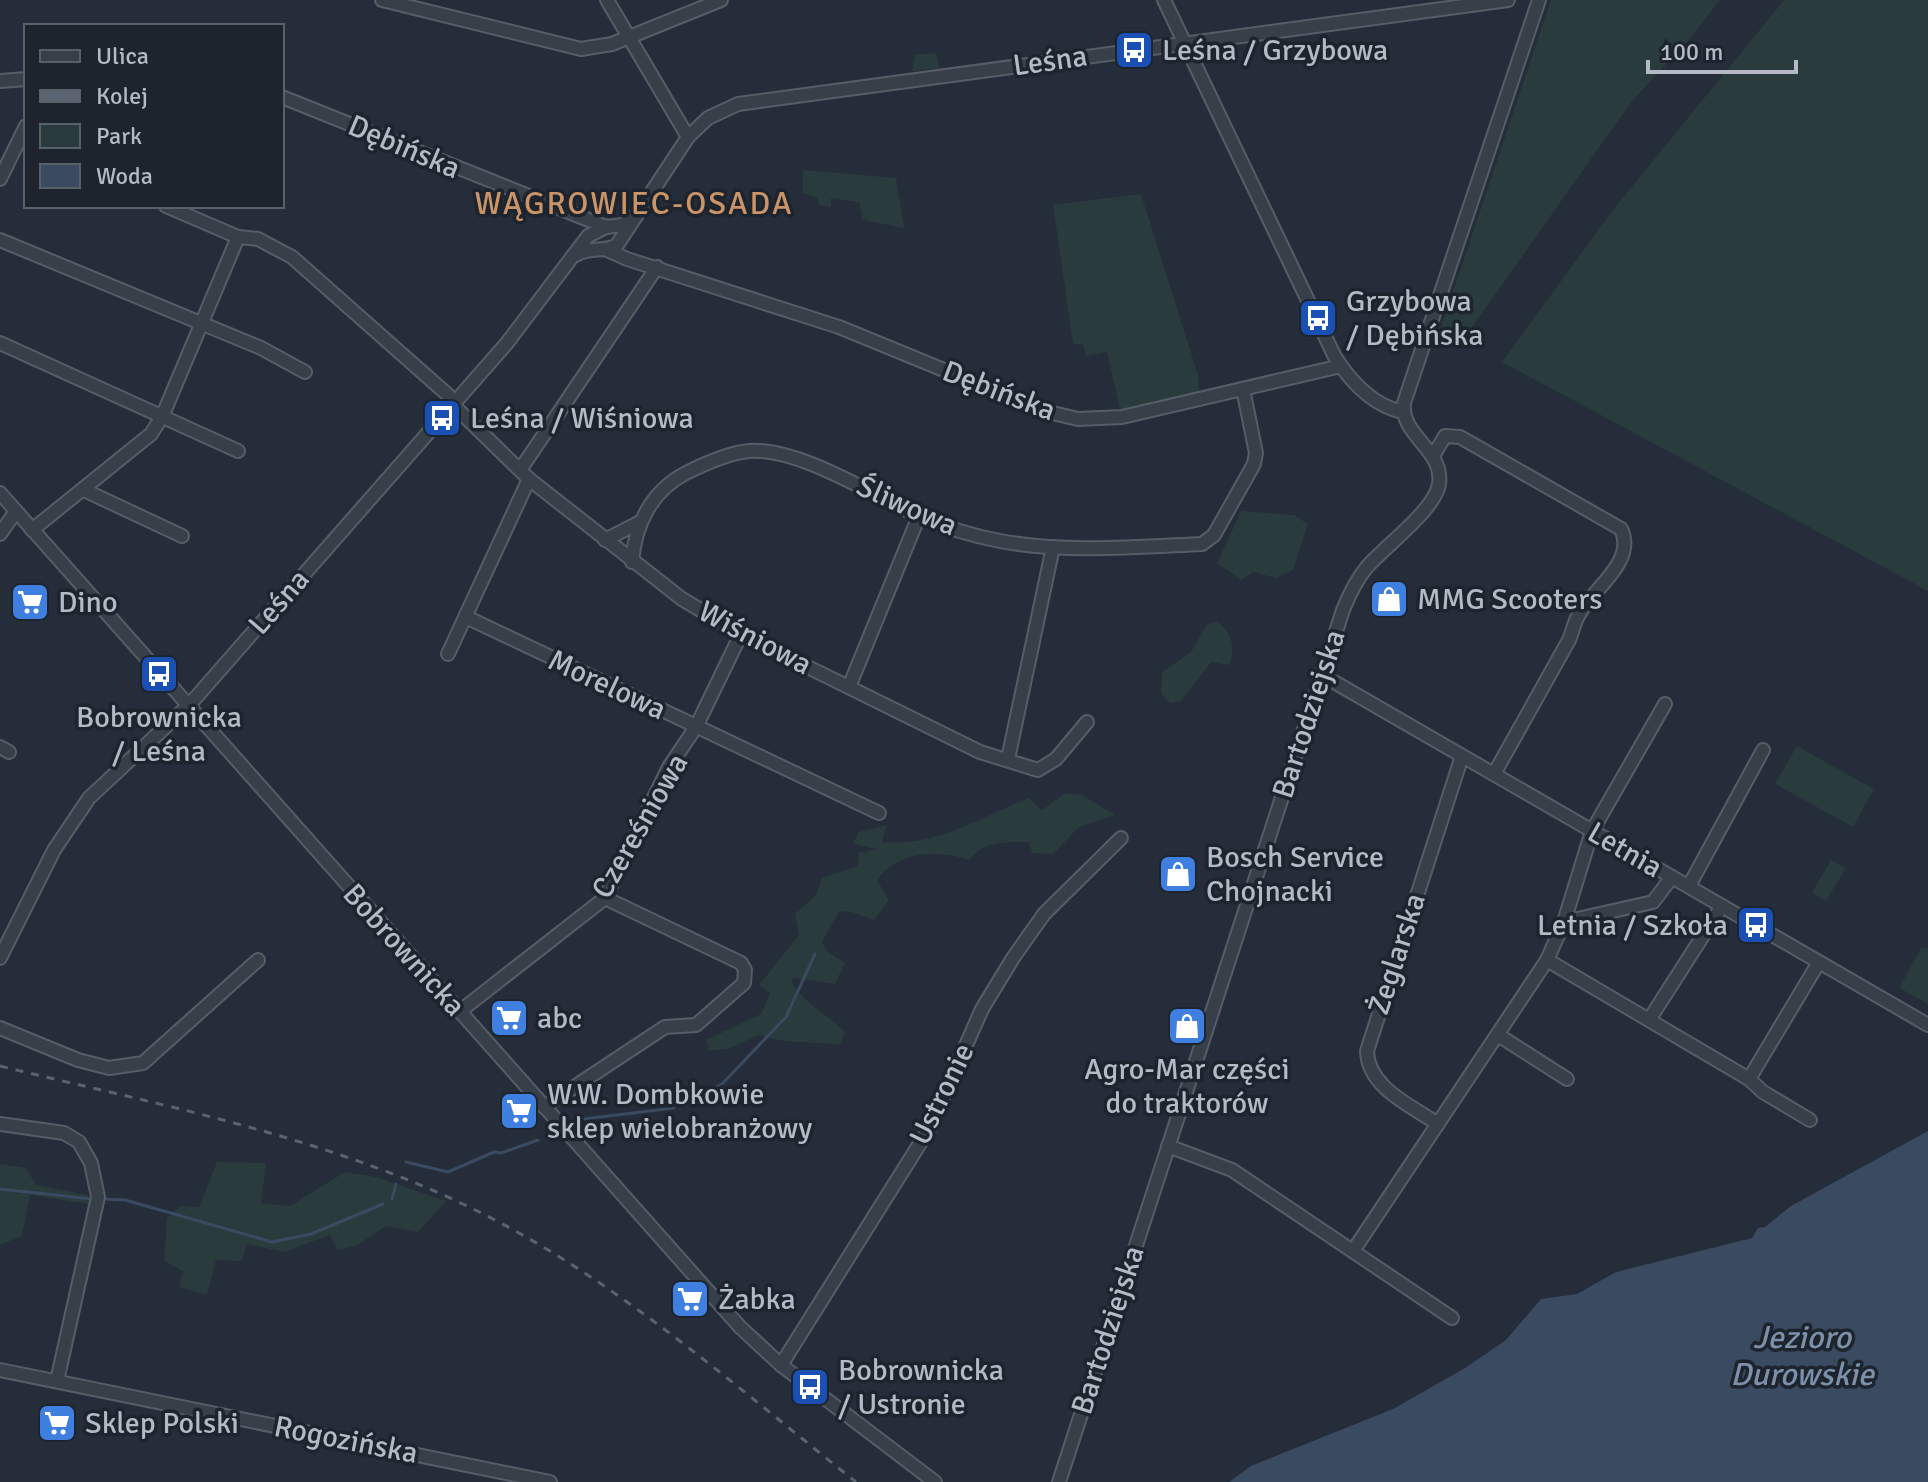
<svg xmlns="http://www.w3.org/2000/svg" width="1928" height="1482" font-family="Signika,sans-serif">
<rect width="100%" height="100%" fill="#242d39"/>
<g fill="#293b3c">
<path d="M1551 0H1720L1687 42 1632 101 1465 337 1457 340 1439 333Z"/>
<path d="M1784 0H1928V591L1502 362 1612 211Z"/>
<path d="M932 53 936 54 940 68 912 71 915 55Z"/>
<path d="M803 170 896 178 904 228 863 220 859 202 831 198V207L819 205 818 198 803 193Z"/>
<path d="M1141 194 1198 375 1199 392 1120 410 1107 352 1086 356 1083 344H1073L1053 205Z"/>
<path d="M1241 511 1294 515 1308 524 1293 570 1276 578 1253 572 1241 580 1217 563Z"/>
<path d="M1217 621C1232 634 1235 645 1230 665L1211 662 1181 701 1170 703 1161 693 1162 672 1191 652 1206 626Z"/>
<path d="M1797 746 1874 789 1853 827 1775 784Z"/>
<path d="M1065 793 1082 795 1115 815 1079 827 1053 854 1032 853 1029 842C1007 843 982 840 970 860 937 850 899 850 877 880L889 900 874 920 848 911 839 912 822 942 827 951 845 963 835 984 794 978 791 981C802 1002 827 1014 845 1032L840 1045C812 1041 785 1045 759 1035L728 1049 709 1051 706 1040 761 1014 770 993 759 985 799 935 795 914 816 895 822 878 858 866 859 853 876 849 854 844 858 832 887 825 882 842C937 847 980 817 1029 798L1042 810Z"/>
<path d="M1831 860 1846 868 1826 901 1812 893Z"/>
<path d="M1921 948H1928V1004L1899 988Z"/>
<path d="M217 1162 266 1163 261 1203 290 1206 345 1172 376 1177 446 1201 418 1232 386 1226 356 1246 337 1250 330 1235 284 1252 247 1244 242 1261 216 1260 207 1295 179 1287 183 1271 164 1261 167 1218 181 1206 199 1207Z"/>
<path d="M0 1164 26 1168 36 1185 88 1195 89 1204 30 1195 22 1236 0 1245Z"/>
</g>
<path fill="#3a4a61" d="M1928 1131V1482H1229L1251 1466 1393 1409 1465 1368 1506 1340 1541 1299 1577 1294 1616 1272 1752 1238 1758 1228 1765 1227 1791 1206Z"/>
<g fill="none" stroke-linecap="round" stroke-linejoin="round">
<g stroke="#3a4a61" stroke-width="3">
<path d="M686 1105 722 1084 786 1017 815 954"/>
<path d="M575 1120 674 1108"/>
<path d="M406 1162 448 1172 494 1152 501 1153 538 1140"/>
<path d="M0 1189 92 1199"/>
<path d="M103 1199 125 1200 272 1242 311 1234 383 1204"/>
<path d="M392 1199 396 1184"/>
</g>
<defs>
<g id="minor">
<path d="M382 0 581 49 612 44 721 0"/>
<path d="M607 0 688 137"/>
<path d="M1164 0 1335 357C1351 382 1373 406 1403 412"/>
<path d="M0 81 26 79"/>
<path d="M282 97 606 227 623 225 632 217"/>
<path d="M0 179 26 126"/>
<path d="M166 206 238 237 258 239 292 257 448 395 453 405 529 479 682 599 741 634 980 752 1038 770 1056 759 1087 722"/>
<path d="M0 240 261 348 305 372"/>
<path d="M605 249 627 259 839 327 1044 411 1078 419 1122 417 1341 366"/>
<path d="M576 255C590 246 605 253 617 245L688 137 708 118 738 104 1508 0"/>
<path d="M0 343 238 451"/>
<path d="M1433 456 1445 436 1460 437 1621 529C1637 562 1592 589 1578 616 1574 623 1572 633 1569 640L1494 774"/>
<path d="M520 470 657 267"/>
<path d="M84 490 182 536"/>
<path d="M0 493 740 1327 781 1365 935 1482"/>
<path d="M32 530 151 434 162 417 238 237"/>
<path d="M0 534 16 511"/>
<path d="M605 540 638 523"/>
<path d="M632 562C635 525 651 491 686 473 704 464 728 453 749 451 799 447 874 496 919 516 944 527 973 536 1000 541 1065 553 1136 547 1202 544L1214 535 1254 464 1256 453 1243 389"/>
<path d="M466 617 879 813"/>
<path d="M448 654 529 479"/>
<path d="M1321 678 1336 683 1928 1025"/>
<path d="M849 687 919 516"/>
<path d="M0 747 9 752"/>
<path d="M1008 759 1053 547"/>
<path d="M1689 886 1763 750"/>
<path d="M1564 922 1653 902 1672 877"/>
<path d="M0 958 54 850 89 798 191 703 507 343 588 236 606 227"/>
<path d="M1547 960 1749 1079 1763 1092 1810 1120"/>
<path d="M459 1012 605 898 669 767 696 727 741 634"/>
<path d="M1649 1020 1722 906"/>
<path d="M0 1028 78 1060 109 1068 143 1063 258 960"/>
<path d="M1498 1035 1567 1079"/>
<path d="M1749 1079 1819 962"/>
<path d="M544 1107 665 1027 696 1025 744 983 745 970 741 963 605 898"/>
<path d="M0 1124 64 1133 79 1142 91 1163 98 1197 57 1381"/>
<path d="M1438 1124C1412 1106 1368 1088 1367 1051L1462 756"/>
<path d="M1168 1146 1232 1170 1452 1318"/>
<path d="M1353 1251 1547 960 1564 922 1592 831 1665 704"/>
<path d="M781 1365 929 1129 982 1009 1013 958 1044 914 1121 838"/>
<path d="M0 1370 550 1482"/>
<path d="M1059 1482 1343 610C1349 595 1357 579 1367 567 1385 546 1435 510 1439 484 1444 449 1400 436 1404 403L1539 0"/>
</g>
</defs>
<use href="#minor" stroke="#565d67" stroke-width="16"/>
<use href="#minor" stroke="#373f49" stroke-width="12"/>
<path stroke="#5a6370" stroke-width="3" stroke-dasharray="8 8" stroke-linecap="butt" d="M0 1066C168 1107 340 1139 495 1220 627 1289 739 1389 856 1482"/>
</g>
<defs>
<symbol id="bus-square" viewBox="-11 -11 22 22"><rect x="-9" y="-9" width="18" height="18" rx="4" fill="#1a4fb4" stroke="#1d242e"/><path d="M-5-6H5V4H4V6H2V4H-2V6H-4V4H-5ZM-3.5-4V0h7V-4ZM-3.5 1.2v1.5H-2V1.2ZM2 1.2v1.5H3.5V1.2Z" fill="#fff"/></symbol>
<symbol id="shop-square" viewBox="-11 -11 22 22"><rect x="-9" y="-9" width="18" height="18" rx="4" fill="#3f7fe0" stroke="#1d242e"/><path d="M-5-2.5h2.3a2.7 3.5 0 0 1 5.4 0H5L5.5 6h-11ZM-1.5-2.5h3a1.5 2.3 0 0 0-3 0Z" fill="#fff"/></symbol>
<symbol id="supermarket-square" viewBox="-11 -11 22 22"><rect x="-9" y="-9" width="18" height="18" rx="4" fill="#3f7fe0" stroke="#1d242e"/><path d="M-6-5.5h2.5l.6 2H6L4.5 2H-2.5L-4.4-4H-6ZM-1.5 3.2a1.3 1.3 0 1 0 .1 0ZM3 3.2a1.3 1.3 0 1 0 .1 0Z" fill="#fff"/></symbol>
</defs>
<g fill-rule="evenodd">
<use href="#bus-square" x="1112" y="28" width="44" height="44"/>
<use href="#bus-square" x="1296" y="296" width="44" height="44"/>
<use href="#bus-square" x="420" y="396" width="44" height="44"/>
<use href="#shop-square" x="1367" y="577" width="44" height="44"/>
<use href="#supermarket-square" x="8" y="580" width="44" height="44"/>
<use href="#bus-square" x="137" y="652" width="44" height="44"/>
<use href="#shop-square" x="1156" y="852" width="44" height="44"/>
<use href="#bus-square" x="1734" y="903" width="44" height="44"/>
<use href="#supermarket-square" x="487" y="996" width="44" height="44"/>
<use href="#shop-square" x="1165" y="1004" width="44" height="44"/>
<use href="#supermarket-square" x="497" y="1089" width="44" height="44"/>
<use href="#supermarket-square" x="668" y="1277" width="44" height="44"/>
<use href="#bus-square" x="788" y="1365" width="44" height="44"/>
<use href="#supermarket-square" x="35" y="1401" width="44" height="44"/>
</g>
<g text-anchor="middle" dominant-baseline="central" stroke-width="7" stroke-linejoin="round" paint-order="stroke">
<g font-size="30" fill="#b3bac5" stroke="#1d242e" text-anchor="start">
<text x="1162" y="50">Leśna / Grzybowa</text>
<text x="1346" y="301">Grzybowa<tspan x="1346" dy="34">/ Dębińska</tspan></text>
<text x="470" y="418">Leśna / Wiśniowa</text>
<text x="1417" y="599">MMG Scooters</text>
<text x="58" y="602">Dino</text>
<text x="159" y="717" text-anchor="middle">Bobrownicka<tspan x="159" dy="34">/ Leśna</tspan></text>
<text x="1206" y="857">Bosch Service<tspan x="1206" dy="34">Chojnacki</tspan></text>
<text x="1728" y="925" text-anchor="end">Letnia / Szkoła</text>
<text x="537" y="1018">abc</text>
<text x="1187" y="1069" text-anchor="middle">Agro-Mar części<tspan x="1187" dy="34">do traktorów</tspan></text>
<text x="547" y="1094">W.W. Dombkowie<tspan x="547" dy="34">sklep wielobranżowy</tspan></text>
<text x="718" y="1299">Żabka</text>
<text x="838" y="1370">Bobrownicka<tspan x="838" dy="34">/ Ustronie</tspan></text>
<text x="85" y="1423">Sklep Polski</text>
</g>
<g font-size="30" fill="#b3bac5" stroke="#1d242e">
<text transform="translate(1050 61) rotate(-8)">Leśna</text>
<text transform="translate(404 147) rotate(23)">Dębińska</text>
<text transform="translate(999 391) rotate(21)">Dębińska</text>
<text transform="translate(907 506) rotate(24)">Śliwowa</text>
<text transform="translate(279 602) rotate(-49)">Leśna</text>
<text transform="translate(755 638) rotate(28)">Wiśniowa</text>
<text transform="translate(607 685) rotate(25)">Morelowa</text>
<text transform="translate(1309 714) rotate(-72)">Bartodziejska</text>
<text transform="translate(640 826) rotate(-60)">Czereśniowa</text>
<text transform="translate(1625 850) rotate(30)">Letnia</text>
<text transform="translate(404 950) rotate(48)">Bobrownicka</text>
<text transform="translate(1397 954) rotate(-72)">Żeglarska</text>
<text transform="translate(942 1094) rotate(-64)">Ustronie</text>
<text transform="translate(1108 1330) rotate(-72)">Bartodziejska</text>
<text transform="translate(346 1440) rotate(11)">Rogozińska</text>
</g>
<g font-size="32" letter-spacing="2" fill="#cb9468" stroke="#1d242e">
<text x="634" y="203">WĄGROWIEC-OSADA</text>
</g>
<g font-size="32" font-style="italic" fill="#7c90aa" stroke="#1d242e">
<text x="1802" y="1337">Jezioro<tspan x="1802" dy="37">Durowskie</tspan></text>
</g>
</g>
<rect x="24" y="24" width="260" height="184" fill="#1d242e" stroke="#59606a" stroke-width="2"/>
<rect x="40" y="50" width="40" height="12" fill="#373f49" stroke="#59606a" stroke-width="2"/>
<text x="96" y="64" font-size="24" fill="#b3bac5">Ulica</text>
<rect x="40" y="90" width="40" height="12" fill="#5a6370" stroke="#59606a" stroke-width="2"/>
<text x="96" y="104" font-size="24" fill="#b3bac5">Kolej</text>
<rect x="40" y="124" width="40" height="24" fill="#293b3c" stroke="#59606a" stroke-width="2"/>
<text x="96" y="144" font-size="24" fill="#b3bac5">Park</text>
<rect x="40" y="164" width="40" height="24" fill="#3a4a61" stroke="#59606a" stroke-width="2"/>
<text x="96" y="184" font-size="24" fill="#b3bac5">Woda</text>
<path d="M1648 60v12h148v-12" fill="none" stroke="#b3bac5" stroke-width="4"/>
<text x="1660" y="60" font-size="24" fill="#b3bac5" stroke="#1d242e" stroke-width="6" paint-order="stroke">100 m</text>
</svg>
